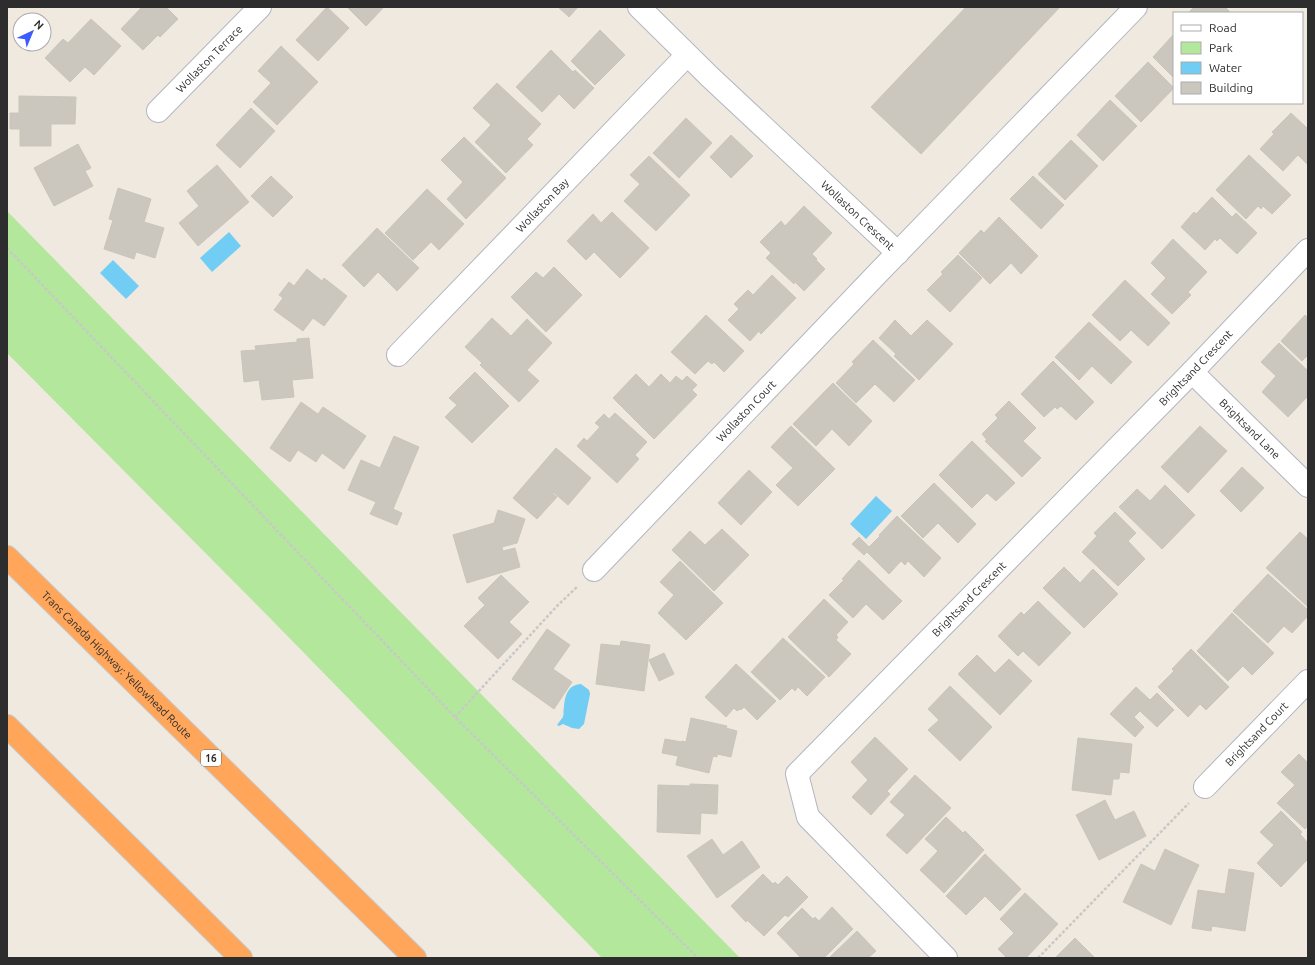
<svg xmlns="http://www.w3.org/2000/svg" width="1315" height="965" font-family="Ubuntu,sans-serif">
<rect width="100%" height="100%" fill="#efe9e0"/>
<path fill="#b3e79b" d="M7 211 740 958H602L265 613 7 353Z"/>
<g fill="#71cdf3">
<path d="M229 232 241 246 212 272 200 258Z"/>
<path d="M113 260 139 286 126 299 100 273Z"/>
<path d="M876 496 892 511 866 539 850 524Z"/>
<path d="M581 684 589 690 590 694 584 724 579 729 572 728 563 724 559 726 557 725C559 722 561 720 563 717 564 714 563 710 564 707 565 695 568 685 581 684Z"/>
</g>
<g fill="#cbc7be" stroke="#cbc5b9">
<path d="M142 7H166L178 19 160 37 158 35 143 50 121 29Z"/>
<path d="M327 7 349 28 318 61 296 40Z"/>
<path d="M347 7H384L366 26Z"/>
<path d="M558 7H578L569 17Z"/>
<path d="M966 7H1060L921 154 871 107Z"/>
<path d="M1194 7H1225L1231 13H1188Z"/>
<path d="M91 19 121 46 94 75 85 67 70 82 45 58 63 39 68 43Z"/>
<path d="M600 30 625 55 595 85 571 61Z"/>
<path d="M1174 34V78L1153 57Z"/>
<path d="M281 46 318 82 277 125 253 102 271 83 258 71Z"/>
<path d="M551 50 573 72 575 70 594 88 574 109 559 94 542 112 516 87Z"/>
<path d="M1148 62 1174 88 1141 122 1115 96Z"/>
<path d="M497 83 541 124 527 139 533 145 506 173 475 142 491 125 473 108Z"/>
<path d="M19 96 76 97 75 124H51V146H20V129H10V113H19Z"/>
<path d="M1110 100 1137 126 1103 161 1077 135Z"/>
<path d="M251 108 275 131 240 168 216 145Z"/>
<path d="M1291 113 1308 129V165L1298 155 1283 171 1260 149 1274 134 1272 132Z"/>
<path d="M686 118 712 143 679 178 653 153Z"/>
<path d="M731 135 753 156 731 178 710 157Z"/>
<path d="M464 137 506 178 466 219 447 199 463 182 441 160Z"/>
<path d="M1071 140 1098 166 1065 200 1038 174Z"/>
<path d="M78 144 91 168 85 171 93 186 54 206 34 168Z"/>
<path d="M1249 155 1291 195 1272 214 1263 206 1261 209 1258 206 1246 219 1216 190Z"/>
<path d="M649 156 690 195 656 231 624 201 640 184 630 175Z"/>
<path d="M217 165 249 202 198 246 179 223 199 206 187 191Z"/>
<path d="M271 176 293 197 273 217 251 196Z"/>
<path d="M1033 176 1064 205 1041 229 1010 199Z"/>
<path d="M118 188 151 199 144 222 164 228 155 258 136 252 134 259 104 249 113 220 109 219Z"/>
<path d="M427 189 464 224 439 250 431 242 413 260 385 233Z"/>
<path d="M1212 197 1232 217 1236 213 1257 233 1237 254 1220 238 1217 241 1215 239 1205 250 1181 227 1194 212 1196 214Z"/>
<path d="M804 206 832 233 812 254 817 259 816 260 825 269 804 291 795 282 794 284 766 258 771 253 760 242 781 221 785 226Z"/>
<path d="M612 212 649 248 620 278 594 252 586 260 567 241 593 214 601 223Z"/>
<path d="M999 217 1038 256 1021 274 1011 263 990 284 959 253 981 230 984 233Z"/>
<path d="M377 228 419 268 397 291 378 272 364 287 342 265Z"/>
<path d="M1173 239 1207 272 1188 292 1191 295 1172 314 1151 294 1166 278 1151 263Z"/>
<path d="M958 255 982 278 950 312 927 290 943 274 941 272Z"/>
<path d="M554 267 582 295 546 332 511 297 536 272 543 278Z"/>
<path d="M307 269 322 281 324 278 347 296 324 326 313 318 303 331 274 310 283 298 279 295 289 282 294 286Z"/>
<path d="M772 275 796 298 761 334 759 331 750 341 728 320 739 309 734 304 748 290 753 295Z"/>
<path d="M1125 280 1170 323 1148 346 1131 330 1120 341 1092 315Z"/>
<path d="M706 315 744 351 724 372 714 362 712 364 708 361 695 374 671 352Z"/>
<path d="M1305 315 1308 318V355L1302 361 1281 341Z"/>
<path d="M492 318 511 336 527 319 552 343 527 370 539 381 519 402 480 365 482 363 465 347Z"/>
<path d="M895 320 911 336 927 320 953 344 919 380 894 356 896 354 879 338Z"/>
<path d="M1089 322 1132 362 1111 384 1092 366 1079 380 1055 357Z"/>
<path d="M309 338 313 378 292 380 294 397 262 400 259 380 244 382 241 351 256 350 255 346 297 342V339Z"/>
<path d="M873 340 915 380 894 402 875 384 856 403 836 383 854 364 852 362Z"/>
<path d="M1279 343 1308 371V396L1288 417 1262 392 1276 376 1261 362Z"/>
<path d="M1053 361 1094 402 1076 420 1061 406 1057 409 1055 407 1044 417 1021 394Z"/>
<path d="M475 372 509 406 472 443 445 417 457 405 449 398Z"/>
<path d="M636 374 649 387 661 374 670 383 676 376 682 381 687 376 697 385 692 390 697 395 654 439 613 398Z"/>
<path d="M833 383 872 421 849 446 832 429 816 446 793 424Z"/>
<path d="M1009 401 1036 428 1023 441 1041 458 1022 477 985 441 987 440 982 434 998 418 995 415Z"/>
<path d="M301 402 318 414 323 407 366 436 344 469 322 453 316 462 298 450 290 462 270 448Z"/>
<path d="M615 413 647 442 635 455 639 459 617 483 577 446 584 438 587 441 600 427 595 423 604 414 609 419Z"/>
<path d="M791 426 835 469 798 506 776 485 793 468 771 447Z"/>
<path d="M1200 426 1227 451 1188 493 1161 467Z"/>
<path d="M394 436 419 447 393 509 402 513 397 525 370 514 376 502 348 490 361 460 380 468Z"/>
<path d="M972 441 1015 483 996 501 987 493 972 508 939 475Z"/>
<path d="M556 448 591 478 568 505 553 492 552 493 557 497 537 519 513 498Z"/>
<path d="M1242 467 1264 488 1241 512 1220 491Z"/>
<path d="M749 470 772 492 741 525 718 503Z"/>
<path d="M934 483 976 524 958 543 938 523 923 538 901 516Z"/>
<path d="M1165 485 1195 515 1162 549 1119 507 1137 489 1150 501Z"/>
<path d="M498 510 525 519 517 543 502 547 503 551 515 548 520 567 467 583 453 535 494 523Z"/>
<path d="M1115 512 1136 533 1128 541 1145 559 1118 586 1082 552 1097 536 1094 533Z"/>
<path d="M897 516 941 558 924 577 908 561 905 565 901 561 889 574 867 552 864 555 852 544 859 537 869 547 880 536 879 535Z"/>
<path d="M722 529 749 555 714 591 672 550 690 531 705 545Z"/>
<path d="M1300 532 1308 539V607L1266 568Z"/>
<path d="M859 560 902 601 883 620 866 604 853 618 829 595 844 580 842 579Z"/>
<path d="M680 561 723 603 686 640 658 613 674 595 660 582Z"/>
<path d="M1064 567 1080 583 1093 569 1118 594 1084 628 1043 588Z"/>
<path d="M1268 574 1308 610V616L1292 633 1284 626 1268 643 1233 611Z"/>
<path d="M501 575 529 602 509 622 522 634 498 659 464 626 485 605 478 598Z"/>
<path d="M824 599 848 622 836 635 838 637 836 640 851 654 829 677 788 637Z"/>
<path d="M1038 601 1071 633 1039 666 1023 651 1018 656 998 636 1021 612 1024 615Z"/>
<path d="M1232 613 1274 653 1252 675 1243 666 1228 681 1197 651Z"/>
<path d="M547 629 570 645 553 669 572 682 554 709 512 679Z"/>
<path d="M783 638 825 677 807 696 798 687 795 691 792 688 780 700 751 672Z"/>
<path d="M621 641 650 645 644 691 596 684 601 644 620 646Z"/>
<path d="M1191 649 1229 687 1206 710 1200 704 1188 717 1158 687 1174 671 1172 669Z"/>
<path d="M664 653 674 674 659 681 649 660Z"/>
<path d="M977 655 995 673 1009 659 1032 681 1000 715 958 674Z"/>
<path d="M736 664 776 701 757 720 744 707 741 710 740 709 737 711 734 708 726 717 705 697Z"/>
<path d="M950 686 992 727 960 761 928 730 939 720 928 709Z"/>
<path d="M1136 687 1150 700 1157 693 1174 710 1157 727 1140 711 1134 717 1144 727 1135 737 1110 714Z"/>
<path d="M691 718 727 726 726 728 737 731 731 757 717 754V757L713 756 709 773 676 765 678 756 662 753 665 739 682 742V741L686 742Z"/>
<path d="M875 737 908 769 887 791 890 794 871 815 852 797 868 780 851 762Z"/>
<path d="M1078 738 1132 744 1129 773 1120 772 1119 779H1113L1111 795 1072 790Z"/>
<path d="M1299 754 1308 763V826L1305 829 1277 803 1295 785 1281 772Z"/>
<path d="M915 775 951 808 907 854 886 835 905 815 890 802Z"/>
<path d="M690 784 718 785 717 814 701 813 700 834 657 832 658 785 690 786Z"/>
<path d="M1105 800 1115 820 1134 811 1146 836 1099 860 1076 815Z"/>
<path d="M1281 811 1302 832 1300 834 1308 843V859L1281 887 1257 863 1274 845 1260 832Z"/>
<path d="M946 817 963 833 965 831 984 850 944 893 920 870 938 851 925 839Z"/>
<path d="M712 839 723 855 742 841 760 867 717 898 687 856Z"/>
<path d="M1165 849 1199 865 1171 925 1123 902 1141 864 1155 871Z"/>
<path d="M985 854 1021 889 1000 911 985 896 966 915 946 896Z"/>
<path d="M1229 869 1254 873 1245 931 1212 926 1211 931 1192 928 1198 890 1225 894Z"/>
<path d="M763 874 773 884 775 882 778 885 787 876 808 897 788 917 785 915 764 936 747 920 746 922 731 906Z"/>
<path d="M1025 893 1058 924 1026 958H1007L998 949 1014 933 1000 919Z"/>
<path d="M832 907 853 929 824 958H801L777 933 802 908 813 919 815 917 819 921Z"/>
<path d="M857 931 876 951 868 958H829Z"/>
<path d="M1075 938 1095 958H1055Z"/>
</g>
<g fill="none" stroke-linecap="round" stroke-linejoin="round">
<defs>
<g id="minor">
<path id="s1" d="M639 7 710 77 898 253"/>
<path id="s2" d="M158 111 260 7"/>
<path id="s3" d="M398 355 687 55"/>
<path id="s4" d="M1192 372 1308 486"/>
<path id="s5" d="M594 570 878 273 1136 7"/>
<path id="s6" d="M1205 787 1308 681"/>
<path id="s7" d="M946 958 808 817 797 774 1192 372 1308 250"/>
</g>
<g id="motorway">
<path id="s8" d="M7 557 415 958"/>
<path d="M7 726 241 958"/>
</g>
</defs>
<use href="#minor" stroke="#b3b6c1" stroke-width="24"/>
<use href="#motorway" stroke="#c8c8c8" stroke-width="24"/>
<g stroke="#c8c8c8" stroke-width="2.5" stroke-dasharray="3 2" stroke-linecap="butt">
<path d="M7 248 455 717 698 958"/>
<path d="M455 717 557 606 578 586"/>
<path d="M1038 958 1189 803"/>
</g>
<use href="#minor" stroke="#fff" stroke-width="22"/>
<use href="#motorway" stroke="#ffa65b" stroke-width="22"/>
</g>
<g text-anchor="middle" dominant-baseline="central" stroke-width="3" stroke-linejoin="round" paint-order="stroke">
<rect fill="#fff" stroke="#6c6c6c" stroke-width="1" x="201" y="750" width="20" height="16" rx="3"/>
<g font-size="10" font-weight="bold" fill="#2d2d2d">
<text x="211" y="758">16</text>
</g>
<g font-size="11" fill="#2d2d2d" stroke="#fff">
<text stroke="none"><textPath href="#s2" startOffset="73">Wollaston Terrace</textPath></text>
<text stroke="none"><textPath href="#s3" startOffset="208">Wollaston Bay</textPath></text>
<text stroke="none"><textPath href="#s1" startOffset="302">Wollaston Crescent</textPath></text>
<text stroke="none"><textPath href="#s7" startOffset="811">Brightsand Crescent</textPath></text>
<text stroke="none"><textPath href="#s5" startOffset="220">Wollaston Court</textPath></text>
<text stroke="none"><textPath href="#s4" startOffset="81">Brightsand Lane</textPath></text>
<text stroke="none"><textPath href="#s7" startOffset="487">Brightsand Crescent</textPath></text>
<text stroke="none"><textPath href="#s8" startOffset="154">Trans Canada Highway: Yellowhead Route</textPath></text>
<text stroke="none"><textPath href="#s6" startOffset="74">Brightsand Court</textPath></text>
</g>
</g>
<rect width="1315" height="965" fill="none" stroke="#2d2d2d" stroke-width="16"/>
<rect x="1173" y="12" width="130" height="92" fill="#ffffff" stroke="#ababab"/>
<rect x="1181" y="25" width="20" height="6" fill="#ffffff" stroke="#ababab"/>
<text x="1209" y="32" font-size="12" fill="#2d2d2d">Road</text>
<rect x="1181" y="42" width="20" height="12" fill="#b3e79b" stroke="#ababab"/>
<text x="1209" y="52" font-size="12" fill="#2d2d2d">Park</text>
<rect x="1181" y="62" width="20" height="12" fill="#71cdf3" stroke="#ababab"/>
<text x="1209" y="72" font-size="12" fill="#2d2d2d">Water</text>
<rect x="1181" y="82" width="20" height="12" fill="#cbc7be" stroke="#ababab"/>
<text x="1209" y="92" font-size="12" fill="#2d2d2d">Building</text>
<g transform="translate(32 32) rotate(44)"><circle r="19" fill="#ffffff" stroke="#ababab"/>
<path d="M0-3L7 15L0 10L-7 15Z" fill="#3d5cff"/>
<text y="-6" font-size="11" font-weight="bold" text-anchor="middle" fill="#2d2d2d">N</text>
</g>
</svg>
